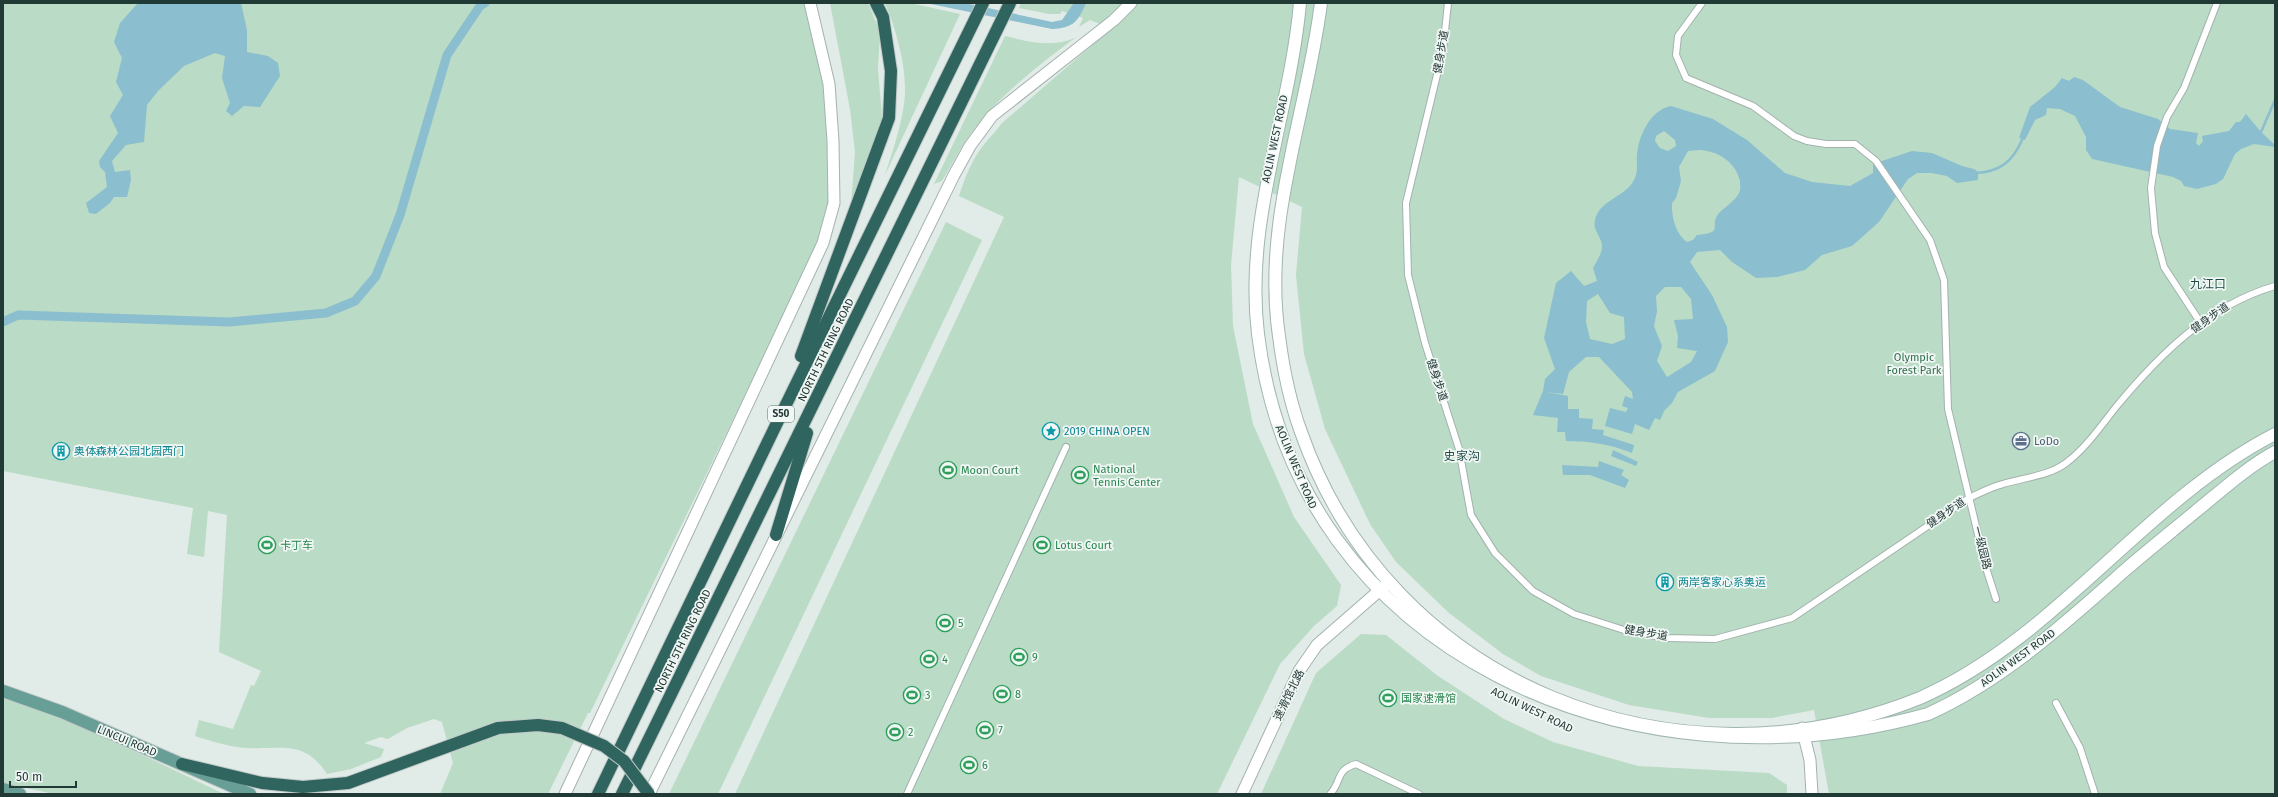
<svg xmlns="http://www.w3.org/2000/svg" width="2278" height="797" font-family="'Fira Sans','Noto Sans SC',sans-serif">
<rect width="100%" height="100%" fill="#e1ebe7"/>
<g fill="#badbc6">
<path d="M3 3H807L824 85 828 124 831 205 819 243 590 713H588L548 794H440L453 763 442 722 434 719 407 728 388 739 381 737 364 743 384 749 381 757 351 769 327 774C304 739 282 750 247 748 229 747 211 741 195 736L199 720 233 729 251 685 254 686 261 671 219 652 227 515 208 511 204 557 187 554 193 508 3 471Z"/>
<path d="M830 3H868L880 32 878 69 882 117 869 161 851 205 855 152 850 109Z"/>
<path d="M885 3H910L960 14 885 175C893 151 906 112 905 87 905 62 895 26 885 3Z"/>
<path d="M1021 3H2275V794H1829L1814 710 1772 718H1709L1629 705 1541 676 1503 654 1449 613 1396 562 1370 524 1325 429 1304 354 1296 275 1302 207 1239 177 1231 265 1233 326 1253 424 1294 517 1341 585 1337 606 1314 626 1280 664 1217 794H735L1004 217 959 196C965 177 973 157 986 142 992 135 997 130 1002 123L1104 35 1098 23 1090 20 1079 27 1083 18 1062 11 1060 14H1049L1019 8Z"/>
<path d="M1005 36C1030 42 1049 48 1075 38 1036 67 997 97 969 136 959 150 951 166 942 181L934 184Z"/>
<path d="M946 222 982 240 718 794H669Z"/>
<path d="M1361 634 1386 635 1438 676 1504 719 1553 742 1638 766 1769 773 1787 785V794H1261L1316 673Z"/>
<path d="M3 698C79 722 152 760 224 794H54L3 783Z"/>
</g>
<g fill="#8bbece" fill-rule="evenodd">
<path d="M138 3H241L247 30V52L268 56 278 63 280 76 260 107 244 106 232 116 226 111 230 103 222 78 225 56 215 53 184 66 158 91 147 105 144 142 126 145 112 161 115 172 130 170 131 180 127 197H114L110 203 96 214 89 213 86 203 107 187 105 172 100 167 99 161 118 133 110 116 123 95 116 82 122 58 114 42 120 23Z"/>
<path d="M926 3H965L1052 22 1062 20 1074 3H1086C1078 22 1073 28 1052 29Z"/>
<path d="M2074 77 2083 80 2120 107 2158 119 2170 129 2198 133 2196 143 2199 146 2203 141 2202 136 2229 131 2236 122H2240L2246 114 2261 132 2275 145V147L2254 144 2241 149 2235 154 2223 179 2216 184 2197 189 2184 186 2181 181 2173 177 2092 159 2086 150V137L2075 116 2060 109 2047 108 2046 115 2035 120 2025 140 2019 138 2030 107 2055 87 2062 78 2069 81Z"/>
<path d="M1671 106 1713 119 1747 140 1785 173 1812 182 1850 186 1873 173V164L1912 151 1932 153 1962 166 1974 169 1978 172V180L1957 183 1947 176 1931 173H1917L1908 179 1879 222 1852 246 1822 255 1805 270 1777 277 1756 278 1732 262 1720 250 1697 252 1690 262 1712 295 1727 327 1728 342 1715 371 1678 392 1672 403 1664 411 1660 420 1655 418 1649 430 1635 424 1632 434 1605 426 1610 408 1626 412 1628 408 1622 406 1625 396 1633 399 1632 392 1599 357H1586L1569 372 1563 394 1546 392 1568 396V409H1579V418L1593 419 1592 429 1604 430 1603 435 1634 445 1632 453C1610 444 1589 441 1566 441L1565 432H1557L1558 418 1533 415 1543 391 1545 379 1555 369 1544 338 1556 283 1571 271 1584 286 1597 281 1593 268C1597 261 1602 254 1602 246 1602 237 1592 230 1595 220 1599 200 1626 197 1634 180 1639 170 1636 165 1637 156 1638 137 1650 110 1671 106ZM1664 131 1675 140 1676 146 1668 151 1660 148 1655 141 1656 136ZM1699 150C1718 151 1735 161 1740 181 1740 185 1741 190 1739 193 1735 201 1725 207 1719 213 1708 227 1726 232 1697 235L1693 240 1687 242C1676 235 1671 216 1672 203L1676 198 1681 181 1679 167 1688 151ZM1665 287H1681L1691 299 1693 319 1674 320 1678 336 1677 348 1697 351 1691 362 1667 377 1657 361 1662 346 1654 326 1657 311 1656 296ZM1598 294 1610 313 1624 317 1625 339 1612 344 1590 339 1586 322 1587 301Z"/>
<path d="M1613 450 1638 462 1636 466 1611 456Z"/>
<path d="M1599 461 1624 470 1621 475 1629 480 1625 488 1590 475H1563L1562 465 1598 467Z"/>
</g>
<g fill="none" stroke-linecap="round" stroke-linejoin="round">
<g stroke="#8bbece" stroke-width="2.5">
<path d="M2259 133 2261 132 2275 100"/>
<path d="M1975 173C2001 172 2013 161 2023 138"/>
</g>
<path stroke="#8bbece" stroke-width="9" d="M3 322 18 315 229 322 326 313 355 301 376 276 400 215 447 55 480 6 485 3"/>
<defs>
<g id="pedestrian">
<path d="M1448 3 1443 50 1406 203 1408 275 1425 343 1459 449 1471 515 1495 553 1533 591 1574 614 1627 631 1667 638 1715 639 1792 618 1969 498C1980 493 1991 487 2003 484 2022 478 2049 476 2066 463 2086 448 2100 427 2116 407 2159 355 2209 305 2275 286"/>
<path d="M1702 3 1678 36 1676 55 1686 78 1753 106 1794 136 1807 141 1826 144H1855L1876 161 1930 240 1944 280 1948 409 1986 568 1996 599"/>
<path d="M2200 322 2164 267 2155 233 2151 188 2157 146 2167 117 2184 88 2217 3"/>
<path d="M2056 703 2080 748 2095 794"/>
<path d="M907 794 1066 447"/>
<path d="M1330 794C1342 782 1335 770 1356 764L1419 794"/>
</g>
<g id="tertiary">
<path d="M1802 728 1810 760 1812 794"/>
<path d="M565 794 823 243 834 203 833 141 829 84 810 3"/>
<path d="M649 794 954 175 970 146 992 116 1114 20 1131 3"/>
<path d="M1242 794 1299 671 1317 645 1388 583"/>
</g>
<g id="secondary">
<path d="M1300 3C1290 114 1244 221 1258 334 1297 655 1632 797 1928 714 2003 680 2063 625 2124 571 2147 551 2171 532 2195 512 2220 492 2247 467 2275 452"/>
<path d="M1321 3C1307 114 1262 222 1279 336 1283 368 1290 402 1301 432 1390 686 1675 797 1920 698 2057 638 2143 502 2275 434"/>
</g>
<g id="primary">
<path d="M3 691 62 712 250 794"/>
<path d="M3 789 20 794"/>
</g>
<g id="motorway">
<path d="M801 356 889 118 891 71 883 17 876 3"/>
<path d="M776 535 807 433"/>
<path d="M182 764 262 783 303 787"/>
<path d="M598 794 776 425 983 3"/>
<path d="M622 794 1010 3"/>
</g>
</defs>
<use href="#pedestrian" stroke="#a4b2ae" stroke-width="8"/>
<use href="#tertiary" stroke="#a4b2ae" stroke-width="13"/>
<use href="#secondary" stroke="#a0b6b0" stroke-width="14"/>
<use href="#primary" stroke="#c1c8c7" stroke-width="14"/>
<use href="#motorway" stroke="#c1c8c7" stroke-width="14"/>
<use href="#pedestrian" stroke="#fff" stroke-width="6"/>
<use href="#tertiary" stroke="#fff" stroke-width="11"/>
<use href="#secondary" stroke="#fff" stroke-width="12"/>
<use href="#primary" stroke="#679e95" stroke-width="12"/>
<use href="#motorway" stroke="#2f655e" stroke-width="12"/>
<defs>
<path id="motorway-bridge" d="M303 787 348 783 498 728 538 725 562 728 604 746 624 761 649 794"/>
</defs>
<use href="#motorway-bridge" stroke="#c1c8c7" stroke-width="14" stroke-linecap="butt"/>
<use href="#motorway-bridge" stroke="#2f655e" stroke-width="12"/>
</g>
<defs>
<symbol id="sight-ring" viewBox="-11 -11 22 22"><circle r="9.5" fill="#f1f7f5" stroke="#0f9aa8" stroke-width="1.5"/><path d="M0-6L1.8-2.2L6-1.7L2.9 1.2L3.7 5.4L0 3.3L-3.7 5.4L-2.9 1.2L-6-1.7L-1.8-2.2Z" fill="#0f9aa8"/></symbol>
<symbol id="office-ring" viewBox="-11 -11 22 22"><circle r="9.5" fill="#f1f7f5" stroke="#5c6f8a" stroke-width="1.5"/><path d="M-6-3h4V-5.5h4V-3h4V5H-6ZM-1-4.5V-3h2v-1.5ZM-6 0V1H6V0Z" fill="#5c6f8a"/></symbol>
<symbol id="building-ring" viewBox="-11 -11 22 22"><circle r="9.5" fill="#f1f7f5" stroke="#0f9aa8" stroke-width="1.5"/><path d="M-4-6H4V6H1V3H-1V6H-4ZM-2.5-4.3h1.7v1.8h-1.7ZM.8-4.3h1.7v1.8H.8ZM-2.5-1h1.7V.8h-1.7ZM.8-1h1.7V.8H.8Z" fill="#0f9aa8"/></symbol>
<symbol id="stadium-ring" viewBox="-11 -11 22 22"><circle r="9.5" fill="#f1f7f5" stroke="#2e9e5b" stroke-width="1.5"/><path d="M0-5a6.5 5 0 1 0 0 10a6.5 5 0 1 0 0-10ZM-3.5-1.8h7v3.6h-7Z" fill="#2e9e5b"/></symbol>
</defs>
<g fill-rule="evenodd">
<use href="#sight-ring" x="1041" y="421" width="20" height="20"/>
<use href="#office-ring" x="2011" y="431" width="20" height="20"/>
<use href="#building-ring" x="51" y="441" width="20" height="20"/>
<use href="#stadium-ring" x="938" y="460" width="20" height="20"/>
<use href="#stadium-ring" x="1070" y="465" width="20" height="20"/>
<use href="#stadium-ring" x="257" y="535" width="20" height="20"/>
<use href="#stadium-ring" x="1032" y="535" width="20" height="20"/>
<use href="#building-ring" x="1655" y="572" width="20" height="20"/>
<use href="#stadium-ring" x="935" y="613" width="20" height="20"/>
<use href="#stadium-ring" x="1009" y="647" width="20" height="20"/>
<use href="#stadium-ring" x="919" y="649" width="20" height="20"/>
<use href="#stadium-ring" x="992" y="684" width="20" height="20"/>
<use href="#stadium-ring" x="902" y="685" width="20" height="20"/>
<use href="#stadium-ring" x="1378" y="688" width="20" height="20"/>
<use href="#stadium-ring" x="975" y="720" width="20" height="20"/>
<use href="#stadium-ring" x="885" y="722" width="20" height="20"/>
<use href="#stadium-ring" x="959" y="755" width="20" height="20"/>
</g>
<g text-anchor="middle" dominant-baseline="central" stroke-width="3.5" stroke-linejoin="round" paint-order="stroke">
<rect fill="#f1f7f5" stroke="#60736f" stroke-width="1" x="768" y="406" width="26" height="16" rx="3"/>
<g font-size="10" font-weight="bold" fill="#223a36">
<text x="781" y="414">S50</text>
</g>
<g font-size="11" fill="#223a36" stroke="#f1f7f5">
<text transform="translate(1441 52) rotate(-80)">健身步道</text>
<text transform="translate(1275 139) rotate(-78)">AOLIN WEST ROAD</text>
<text transform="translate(2210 318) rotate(-35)">健身步道</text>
<text transform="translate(826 350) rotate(-64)">NORTH 5TH RING ROAD</text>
<text transform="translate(1437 380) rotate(72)">健身步道</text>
<text transform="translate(1296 467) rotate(67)">AOLIN WEST ROAD</text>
<text transform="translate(1946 513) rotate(-34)">健身步道</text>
<text transform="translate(1982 548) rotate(76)">一级园路</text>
<text transform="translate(1646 633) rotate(10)">健身步道</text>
<text transform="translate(683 641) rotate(-64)">NORTH 5TH RING ROAD</text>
<text transform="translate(2018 658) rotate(-36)">AOLIN WEST ROAD</text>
<text transform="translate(1289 695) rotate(-64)">速滑馆北路</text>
<text transform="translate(1532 710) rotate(26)">AOLIN WEST ROAD</text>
<text transform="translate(127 741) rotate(23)">LINCUI ROAD</text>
</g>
<g font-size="11" fill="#2e6f4c" stroke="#f1f7f5">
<text x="1914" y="357">Olympic<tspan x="1914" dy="13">Forest Park</tspan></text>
</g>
<g font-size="11" fill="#0d838f" stroke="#f1f7f5" text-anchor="start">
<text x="1064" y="431">2019 CHINA OPEN</text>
<text x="74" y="451">奥体森林公园北园西门</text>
<text x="1678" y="582">两岸客家心系奥运</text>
</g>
<g font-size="11" fill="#4e5e75" stroke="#f1f7f5" text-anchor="start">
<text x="2034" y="441">LoDo</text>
</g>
<g font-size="11" fill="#27864d" stroke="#f1f7f5" text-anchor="start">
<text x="1093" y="469">National<tspan x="1093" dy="13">Tennis Center</tspan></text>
<text x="961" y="470">Moon Court</text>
<text x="280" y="545">卡丁车</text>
<text x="1055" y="545">Lotus Court</text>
<text x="958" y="623">5</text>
<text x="1032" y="657">9</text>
<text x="942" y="659">4</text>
<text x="1015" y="694">8</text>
<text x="925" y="695">3</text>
<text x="1401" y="698">国家速滑馆</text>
<text x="998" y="730">7</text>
<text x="908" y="732">2</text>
<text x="982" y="765">6</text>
</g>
<g font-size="12" fill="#1f4c44" stroke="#f1f7f5">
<text x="2208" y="284">九江口</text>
<text x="1462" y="456">史家沟</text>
</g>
</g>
<rect width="2278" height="797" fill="none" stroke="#223a36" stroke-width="8"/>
<path d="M10 781v6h66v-6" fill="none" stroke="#223a36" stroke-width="2"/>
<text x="16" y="781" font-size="12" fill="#223a36" stroke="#f1f7f5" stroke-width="3" paint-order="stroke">50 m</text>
</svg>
